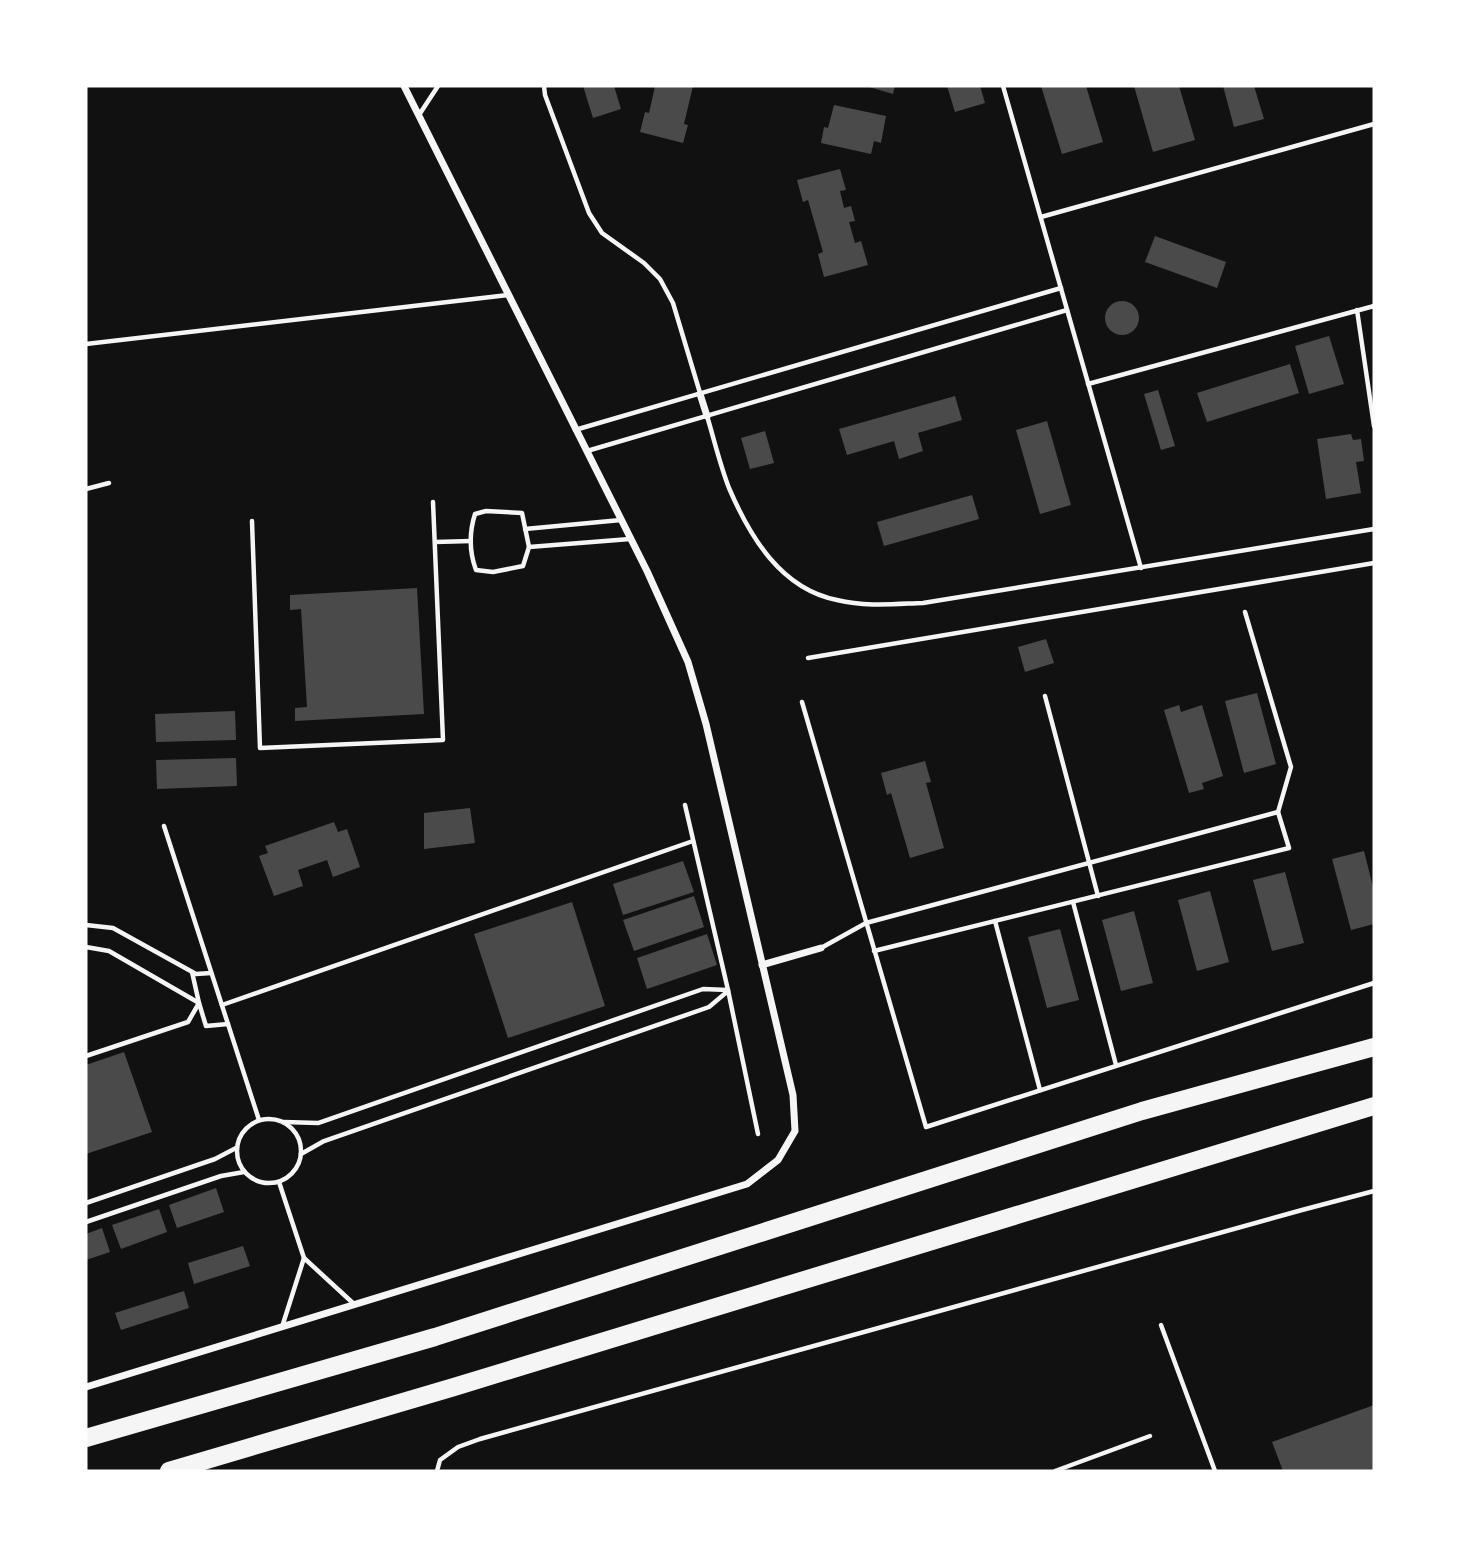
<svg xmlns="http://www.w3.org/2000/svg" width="1460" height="1557" font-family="'Varela Round',sans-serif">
<rect width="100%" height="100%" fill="#111"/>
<g fill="#4a4a4a">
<path d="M583 86H614L621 109 593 118Z"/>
<path d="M655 86H693L684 124 688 125 683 143 640 132 645 112 649 113Z"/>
<path d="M866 86H895L893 94Z"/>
<path d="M947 86H980L985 103 955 112Z"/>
<path d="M1041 86H1086L1103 142 1062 154Z"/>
<path d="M1134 86H1179L1195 140 1153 152Z"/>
<path d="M1223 86H1254L1264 119 1234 127Z"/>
<path d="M834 105 886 116 881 143 874 141 871 154 821 143 824 127 828 128Z"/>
<path d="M840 169 846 190 840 191 844 208 851 206 855 221 849 222 855 243 861 241 868 265 824 277 818 254 823 252 808 200 803 202 797 180Z"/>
<path d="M1155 236 1226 262 1217 288 1145 262Z"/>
<circle cx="1122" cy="318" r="17"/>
<path d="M1329 336 1344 384 1309 394 1295 346Z"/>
<path d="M1290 364 1299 393 1207 422 1197 393Z"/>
<path d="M1158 390 1175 446 1161 450 1144 394Z"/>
<path d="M955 396 962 420 918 433 923 451 899 459 894 441 847 455 839 429Z"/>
<path d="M1047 421 1071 505 1040 514 1016 430Z"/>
<path d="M765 431 774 463 750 469 741 438Z"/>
<path d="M1351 434 1353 440 1361 439 1364 461 1356 462 1361 493 1326 499 1317 439Z"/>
<path d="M972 495 979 519 884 546 877 522Z"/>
<path d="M417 588 424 714 295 721V708L307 707 301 609 290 610V595Z"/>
<path d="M1046 639 1054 663 1025 672 1018 647Z"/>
<path d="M1257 693 1276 764 1244 773 1225 701Z"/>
<path d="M1179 705 1181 712 1202 705 1223 776 1202 783 1204 789 1189 793 1164 710Z"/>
<path d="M235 711 236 740 156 742 155 714Z"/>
<path d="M236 758 237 786 157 789 156 760Z"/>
<path d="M925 761 931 782 926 783 944 848 910 858 891 793 887 795 881 773Z"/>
<path d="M470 808 475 843 424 849V813Z"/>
<path d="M334 822 338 832 347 829 360 867 333 877 327 860 298 870 303 886 274 896 259 856 268 853 265 846Z"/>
<path d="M1364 851 1374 891V924L1351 930 1332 859Z"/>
<path d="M683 861 694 892 623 915 613 884Z"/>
<path d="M1285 872 1304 943 1272 951 1253 880Z"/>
<path d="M1210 891 1229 962 1197 971 1178 900Z"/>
<path d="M694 896 704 927 634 951 623 920Z"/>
<path d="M572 902 605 1006 508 1038 474 934Z"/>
<path d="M1134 911 1153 983 1121 991 1102 920Z"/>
<path d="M1060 929 1079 1000 1047 1008 1028 937Z"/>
<path d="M707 934 717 965 647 989 637 958Z"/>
<path d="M124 1052 152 1132 86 1154V1065Z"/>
<path d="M216 1188 224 1212 177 1228 169 1205Z"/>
<path d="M159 1209 167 1232 121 1249 112 1225Z"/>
<path d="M102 1228 110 1252 86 1260V1234Z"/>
<path d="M243 1246 250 1266 194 1284 188 1263Z"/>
<path d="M184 1291 189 1308 121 1330 115 1313Z"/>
<path d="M1374 1405V1471H1283L1272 1442Z"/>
</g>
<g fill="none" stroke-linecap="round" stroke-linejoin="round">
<g stroke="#f5f5f5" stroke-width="4.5">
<path d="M544 86 545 95 589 213 602 233 644 263 660 279 673 303 700 393"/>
<path d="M1003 86 1141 568"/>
<path d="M419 115 438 86"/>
<path d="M1041 217 1374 124"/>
<path d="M1357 310 1374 426"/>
<path d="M86 344 508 295"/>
<path d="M1088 384 1374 306"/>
<path d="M707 416C714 439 720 465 729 488 750 537 781 589 837 600 866 607 894 604 923 603L1374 529"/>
<path d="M575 430 1061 288"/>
<path d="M587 451 1067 310"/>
<path d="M86 489 109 483"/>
<path d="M486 511 522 513 529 547 523 566 493 572 476 570C469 551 469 533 475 514Z"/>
<path d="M252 521 260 748 443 740 433 502"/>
<path d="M525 529 621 520"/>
<path d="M435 542 471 541"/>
<path d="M529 547 630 539"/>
<path d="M808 658 1374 563"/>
<path d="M1045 696 1098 896"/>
<path d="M802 702 926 1127 1374 983"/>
<path d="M685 805 728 990 758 1134"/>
<path d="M164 826 259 1120"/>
<path d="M1073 902 1116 1065"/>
<path d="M995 921 1040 1090"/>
<path d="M86 925 113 928 196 974 211 973"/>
<path d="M86 947 109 951 199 1003 206 1026 228 1024"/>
<path d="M821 948 866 923 1278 812"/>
<path d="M874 951 1289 848 1278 812 1291 767 1245 612"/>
<path d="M222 1005 693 841"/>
<path d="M86 1056 188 1022 199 1003 192 972"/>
<circle cx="269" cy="1151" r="32"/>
<path d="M284 1122 318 1123 703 989 728 990"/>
<path d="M301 1154 324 1141 709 1007 728 991"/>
<path d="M279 1182 304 1258 354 1304"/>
<path d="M86 1203 215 1159 236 1148"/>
<path d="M86 1222 221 1176 244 1172"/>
<path d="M1161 1325 1215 1471"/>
<path d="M282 1327 304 1258"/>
<path d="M437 1471 440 1460 458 1447 480 1439 1302 1210 1374 1191"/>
<path d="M1055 1471 1150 1436"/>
</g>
<g stroke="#f5f5f5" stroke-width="7">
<path d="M700 394 707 416"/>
<path d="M762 965 821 948"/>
<path d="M86 1387 747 1184 778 1160 795 1131 793 1095 706 724 688 662 647 571 404 86"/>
</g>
<g stroke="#f5f5f5" stroke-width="18">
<path d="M86 1438 435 1337 1142 1111 1374 1047"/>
<path d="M169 1471 454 1387 1374 1106"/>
</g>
</g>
<rect width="1460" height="1557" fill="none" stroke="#ffffff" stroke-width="175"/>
</svg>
